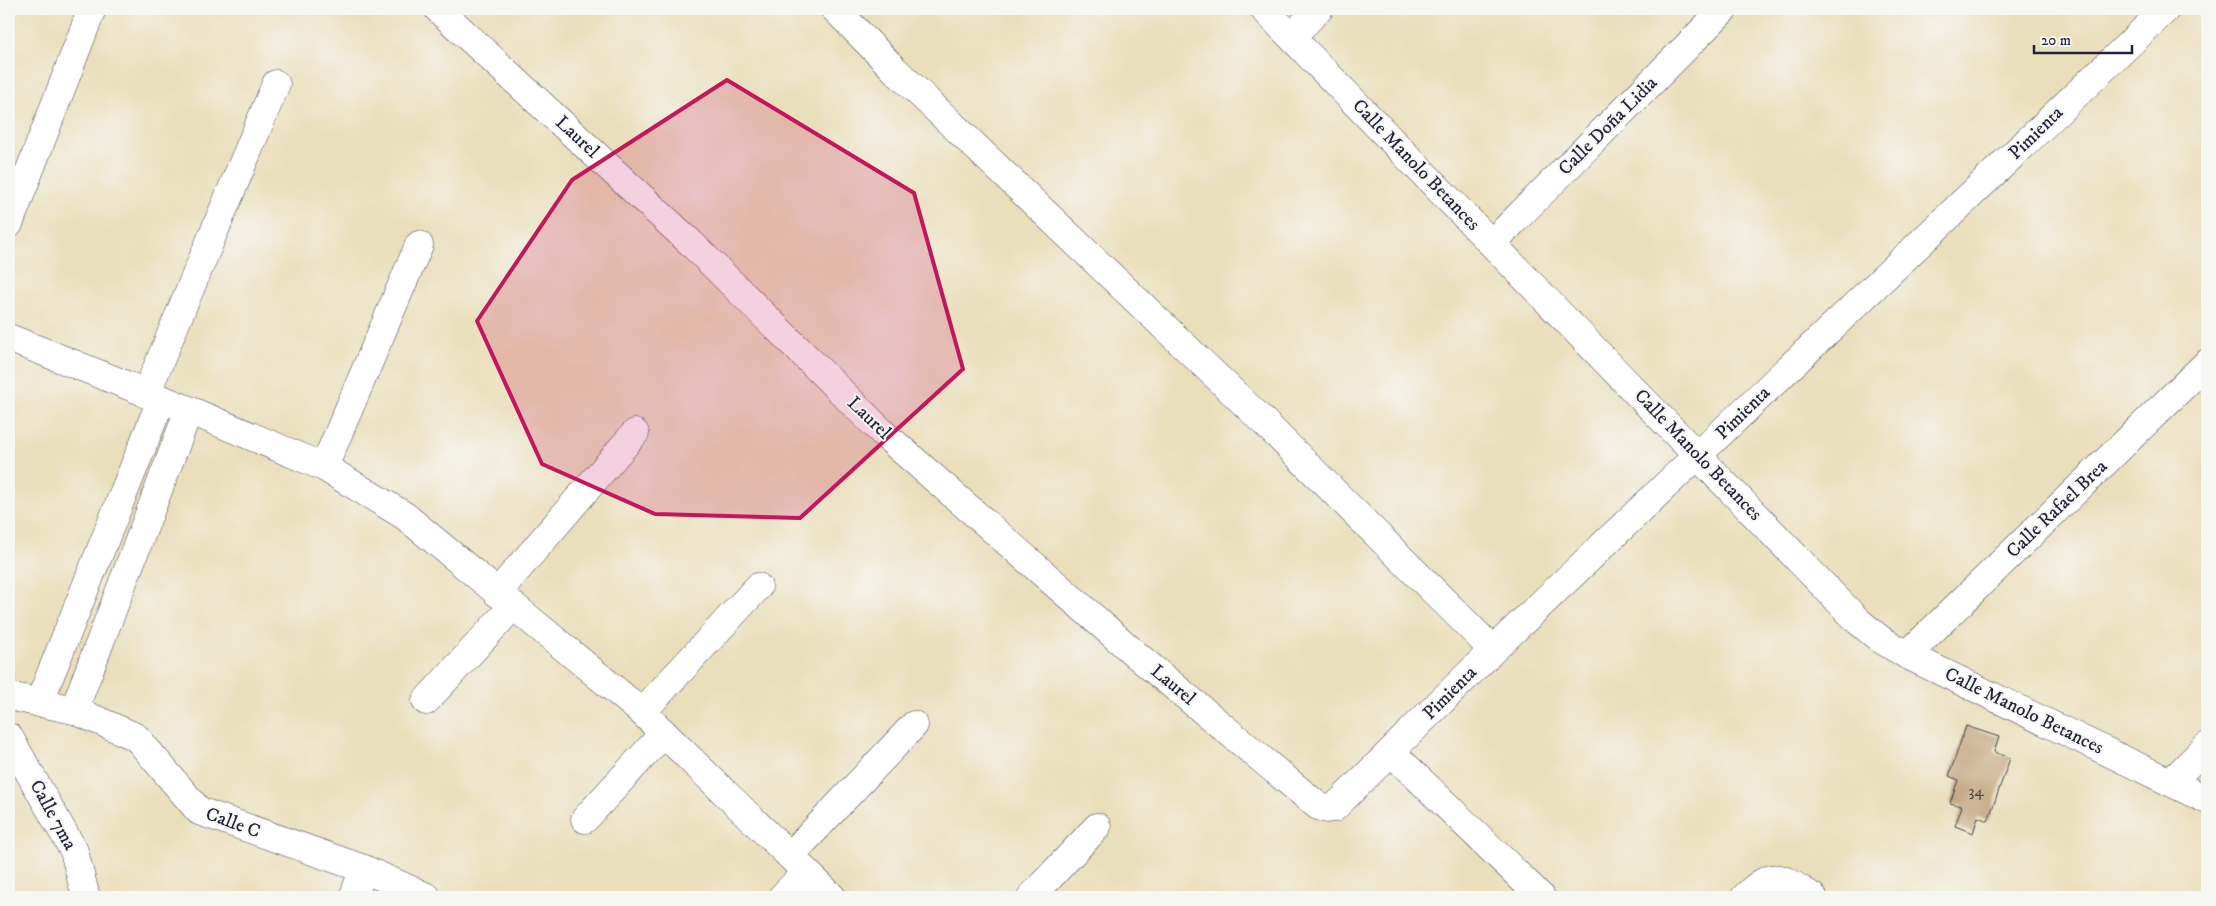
<svg xmlns="http://www.w3.org/2000/svg" width="2216" height="906" font-family="'IM FELL DW Pica',serif">
<rect width="100%" height="100%" fill="#f6f6f2"/>
<filter id="ink" filterUnits="userSpaceOnUse"><feTurbulence type="fractalNoise" baseFrequency=".02" numOctaves="2"/><feDisplacementMap in="SourceGraphic" scale="10" xChannelSelector="R" yChannelSelector="G"/><feConvolveMatrix kernelMatrix="1 2 1 2 8 2 1 2 1" color-interpolation-filters="sRGB"/></filter>
<filter id="wash" filterUnits="userSpaceOnUse"><feTurbulence type="fractalNoise" baseFrequency=".0096" numOctaves="4" result="noise"/><feDisplacementMap in="SourceGraphic" scale="20" xChannelSelector="R" yChannelSelector="G"/><feGaussianBlur stdDeviation="1.12" result="paint"/><feColorMatrix in="noise" values="0 0 0 0 0 0 0 0 0 0 0 0 0 0 0 0 0 1.4 0 .05"/><feComposite in="paint" operator="in"/></filter>
<g filter="url(#wash)">
<rect width="100%" height="100%" fill="#eadfbb"/>
<g id="blocks">
<path fill="#c5a783" d="M1966 726 1999 737 1994 752 2010 758 1988 821 1978 817 1973 833 1955 826 1962 806 1950 803 1958 780 1949 776Z"/>
</g>
</g>
<g filter="url(#ink)">
<use href="#blocks" fill-opacity="0" stroke="#403e4e" stroke-width="1"/>
<g fill="none" stroke-linecap="round" stroke-linejoin="round">
<defs>
<g id="street">
<path d="M438 9 692 244 885 435 1134 653 1318 806 1327 809 1334 808 1493 650 2166 9"/>
<path d="M835 9 894 69 1261 419 1493 650"/>
<path d="M1264 9 1858 621 1880 639 1907 655 2207 800"/>
<path d="M1292 36 1319 9"/>
<path d="M9 224 92 9"/>
<path d="M1492 243 1724 9"/>
<path d="M9 338 189 410 324 467 405 516 642 712 832 897"/>
<path d="M146 394 276 84"/>
<path d="M324 467 419 245"/>
<path d="M497 593 635 433"/>
<path d="M1907 655 2207 363"/>
<path d="M9 696 74 710 136 737 199 811 364 869 427 897"/>
<path d="M426 701 513 606"/>
<path d="M39 703 161 400"/>
<path d="M74 710 189 410"/>
<path d="M642 712 758 587"/>
<path d="M9 737 74 851 86 897"/>
<path d="M1391 752 1541 897"/>
<path d="M2171 782 2207 746"/>
<path d="M585 819 664 733"/>
<path d="M790 856 914 725"/>
<path d="M353 897 364 869"/>
<path d="M782 897 806 872"/>
<path d="M1031 897 1097 827"/>
<path d="M1745 897C1775 867 1781 878 1813 897"/>
</g>
</defs>
<use href="#street" stroke="#403e4e" stroke-width="29"/>
<use href="#street" stroke="#fff" stroke-width="28"/>
</g>
</g>
<path fill="#c2185b" fill-opacity="0.2" stroke="#c2185b" stroke-width="4" stroke-linejoin="round" d="M727 80 914 193 963 369 800 518 655 514 542 464 477 321 572 180Z"/>
<g text-anchor="middle" dominant-baseline="central" stroke-width="4" stroke-linejoin="round" paint-order="stroke">
<g font-size="16" fill="#4b434d">
<text x="1976" y="791">34</text>
</g>
<g font-size="19" fill="#22223b" stroke="#f6f6f2">
<text transform="translate(1608 126) rotate(-45)">Calle Doña Lidia</text>
<text transform="translate(2036 133) rotate(-44)">Pimienta</text>
<text transform="translate(577 137) rotate(43)">Laurel</text>
<text transform="translate(1416 165) rotate(46)">Calle Manolo Betances</text>
<text transform="translate(1743 413) rotate(-44)">Pimienta</text>
<text transform="translate(869 418) rotate(44)">Laurel</text>
<text transform="translate(1698 455) rotate(46)">Calle Manolo Betances</text>
<text transform="translate(2057 509) rotate(-44)">Calle Rafael Brea</text>
<text transform="translate(1173 685) rotate(40)">Laurel</text>
<text transform="translate(1450 693) rotate(-45)">Pimienta</text>
<text transform="translate(2024 711) rotate(26)">Calle Manolo Betances</text>
<text transform="translate(53 815) rotate(61)">Calle 7ma</text>
<text transform="translate(233 823) rotate(20)">Calle C</text>
</g>
</g>
<rect width="2216" height="906" fill="none" stroke="#f6f6f2" stroke-width="30"/>
<path d="M2034 45v8h98v-8" fill="none" stroke="#22223b" stroke-width="2.5"/>
<text x="2041" y="45" font-size="15" fill="#22223b" stroke="#f6f6f2" stroke-width="4" paint-order="stroke">20 m</text>
</svg>
